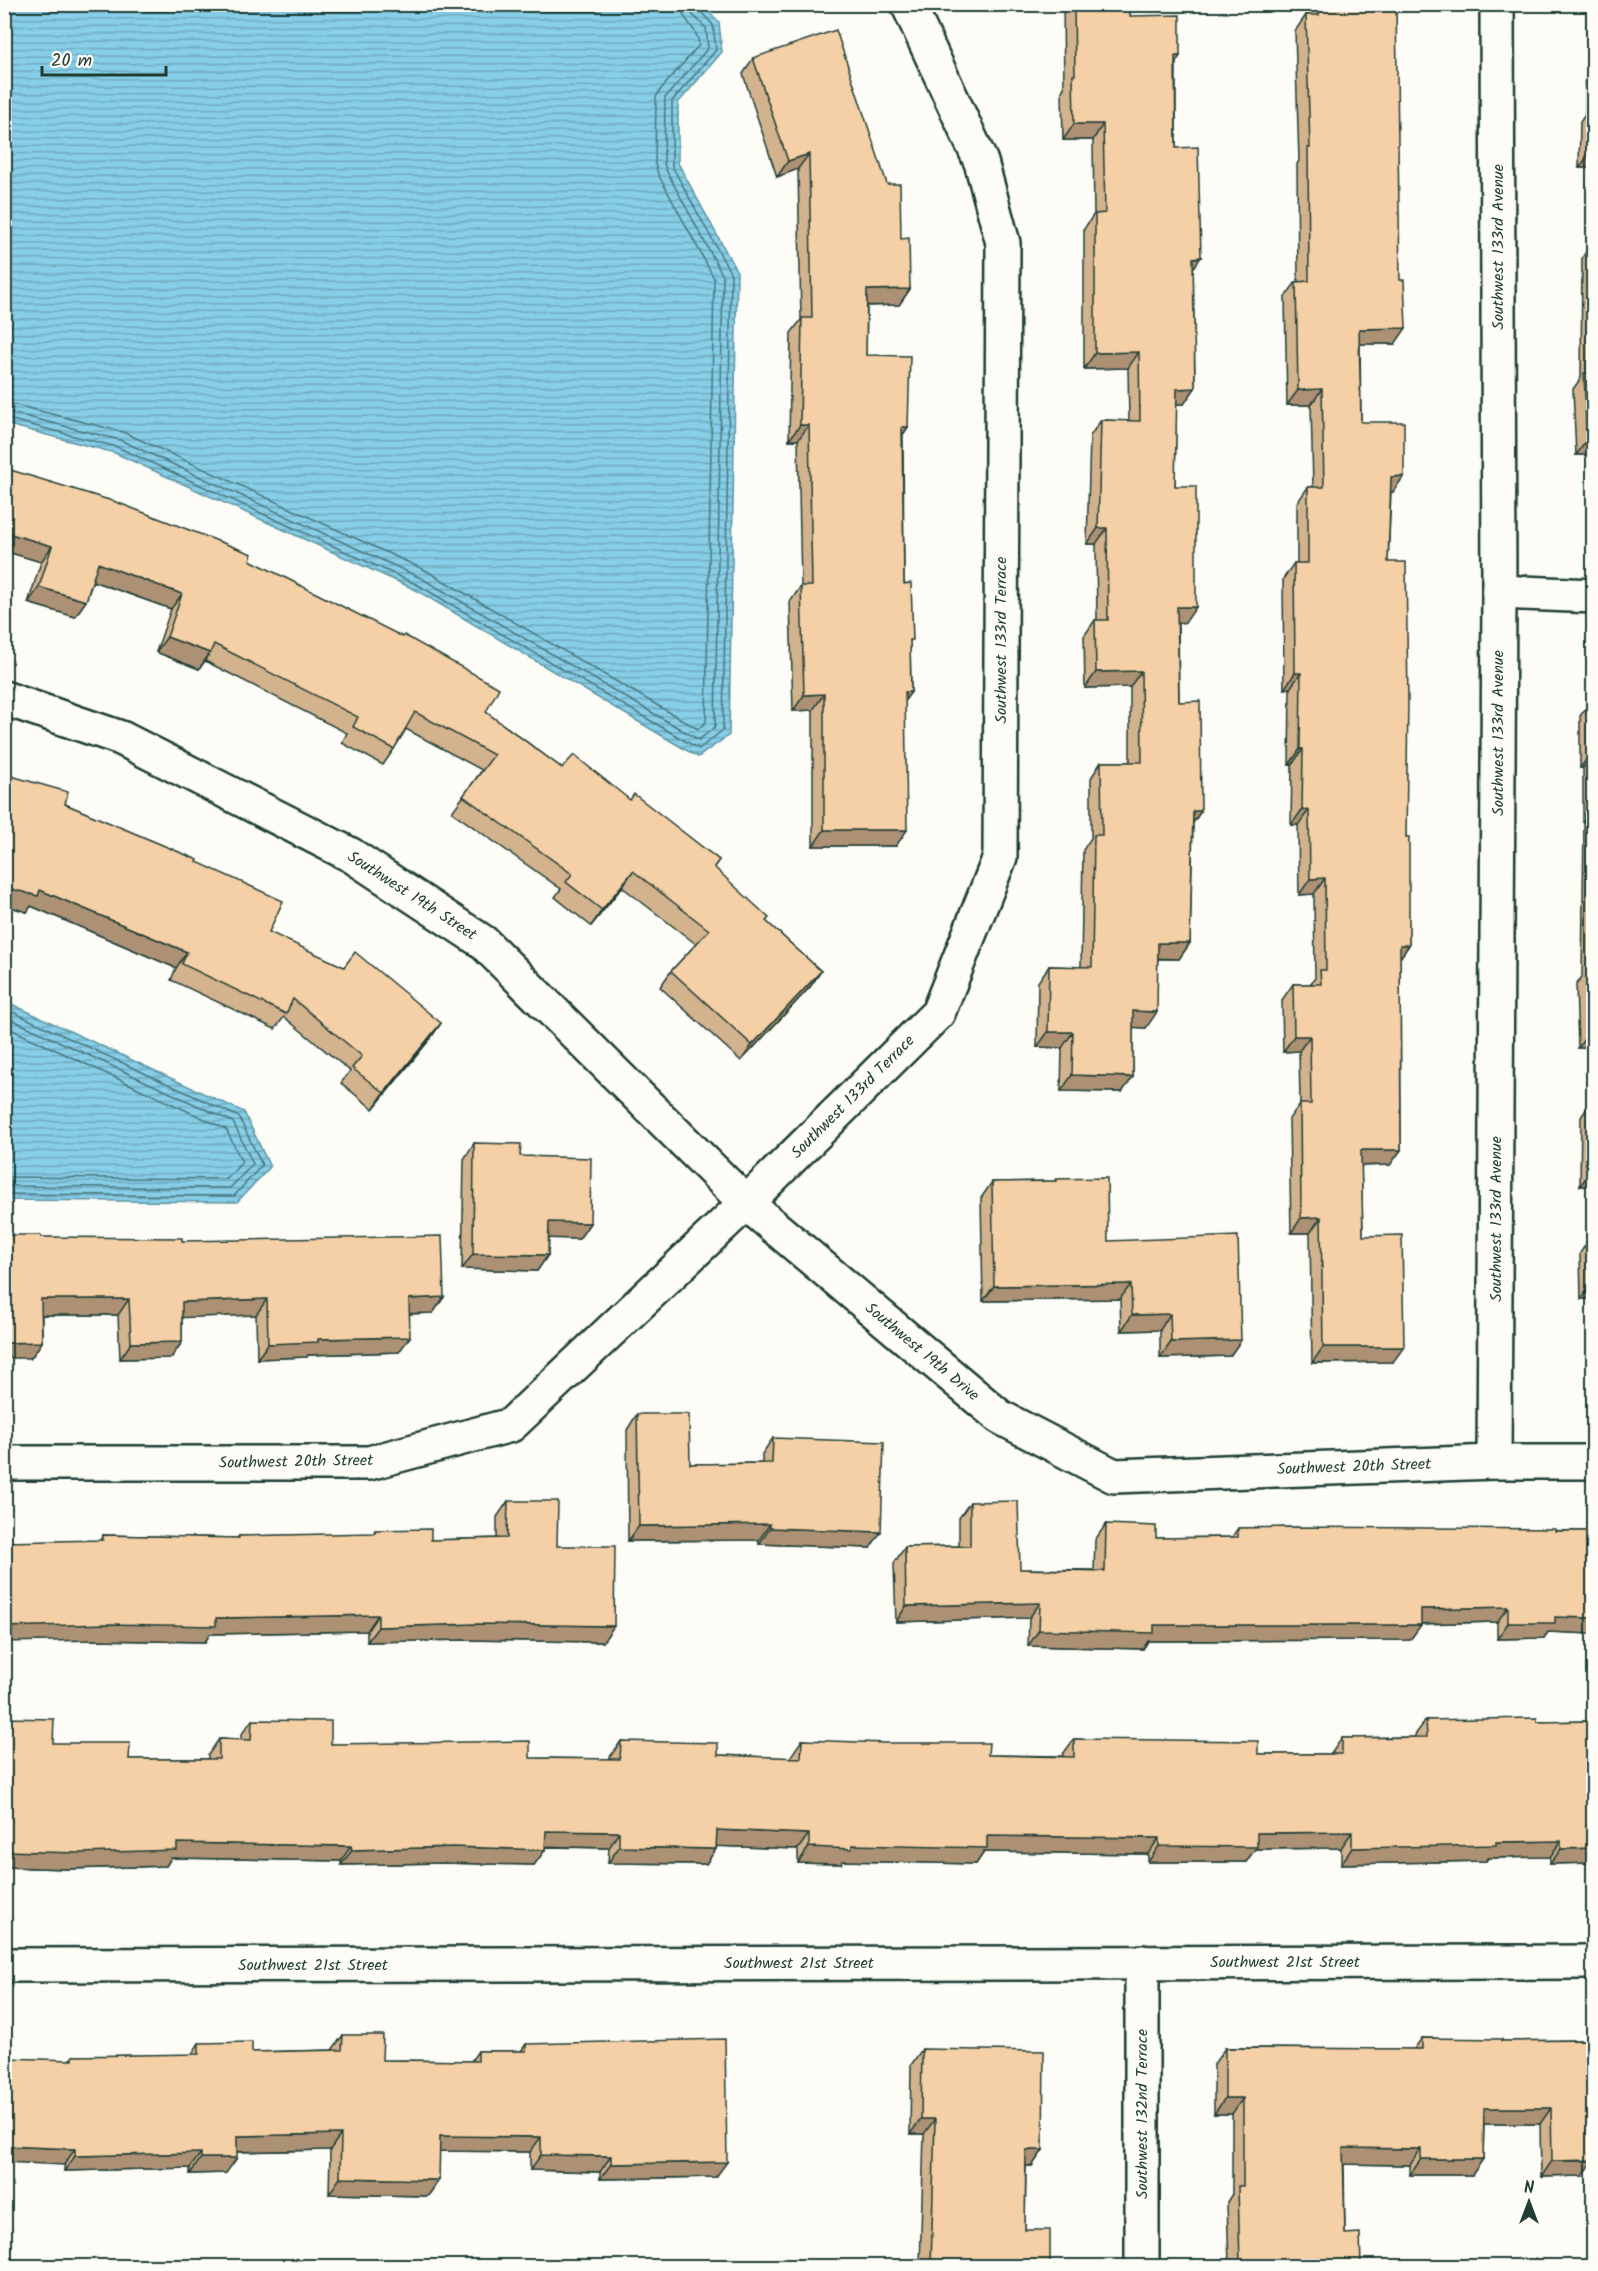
<svg xmlns="http://www.w3.org/2000/svg" width="1598" height="2271" font-family="Kalam,sans-serif">
<defs>
<pattern id="water-rules" width="6" height="5" patternUnits="userSpaceOnUse" patternTransform="scale(1.5)"><rect width="6" height="5" fill="#87cee8"/><path d="M0 2.5h6" fill="none" stroke="#6ea8bd"/></pattern>
</defs>
<rect width="100%" height="100%" fill="#fdfcf7"/>
<filter id="ink" filterUnits="userSpaceOnUse"><feTurbulence type="fractalNoise" baseFrequency=".0167" numOctaves="2"/><feDisplacementMap in="SourceGraphic" scale="12" xChannelSelector="R" yChannelSelector="G"/><feConvolveMatrix kernelMatrix="1 2 1 2 8 2 1 2 1" color-interpolation-filters="sRGB"/></filter>
<g filter="url(#ink)">
<g fill="url(#water-rules)" stroke="#5d94a0" stroke-width="1.5">
<path d="M4 5H702L719 22 722 52 678 103V163L737 272 729 735 698 757 416 590 115 453 5 424Z"/>
<path d="M5 1001 244 1112 270 1167 237 1202 5 1200Z"/>
</g>
<g fill="none" stroke-linecap="round" stroke-linejoin="round">
<g stroke="#49777c" stroke-width="1.5">
<path d="M4 402 123 432 425 570 698 729 706 722 714 278 658 174 655 164 656 97 661 89 699 45C697 25 682 23 681 4"/>
<path d="M4 411 120 440 421 578 699 740 715 727 723 276 666 170 664 163 665 98 708 48 706 28 692 14 691 4"/>
<path d="M4 418 117 447 418 585 699 749 723 730 731 274 672 166V101L716 50 713 25 699 10 698 4"/>
<path d="M4 1008 239 1117 262 1165 234 1196 4 1194"/>
<path d="M4 1016 233 1122 253 1164 230 1188 4 1186"/>
<path d="M4 1026 226 1129 242 1162 227 1179 4 1177"/>
</g>
<defs>
<g id="street">
<path d="M1499 592 1594 596"/>
<path d="M4 698 121 738 351 855 483 942 746 1203 1000 1417 1114 1476 1494 1462H1594"/>
<path d="M1494 1462 1499 592 1497 4"/>
<path d="M4 1463H369L511 1425 746 1203 938 1013 1000 857 1003 243 981 162 908 4"/>
<path d="M4 1965 1594 1962"/>
<path d="M1142 2266V1962"/>
</g>
</defs>
<use href="#street" stroke="#1f3d34" stroke-width="38"/>
<use href="#street" stroke="#fdfcf7" stroke-width="33"/>
</g>
<g fill="#d3b28e" stroke="#1f3d34" stroke-width="1.5">
<path d="M1016 4H1130V16L1176 63V148L1201 257 1193 267 1195 388 1184 404H1176L1175 486 1185 623H1178L1179 702 1201 811 1193 823 1190 943 1179 959H1158L1146 1028 1133 1027V1077L1122 1092 1061 1091 1062 1048 1037 1047 1038 982 1049 966 1081 967 1083 850 1091 838V778L1101 762H1130V687L1085 688 1084 636 1095 620H1097L1096 544H1087L1090 436 1101 420 1129 421 1128 368 1084 369V229L1094 214 1093 140H1063L1062 91 1064 88 1063 5Z"/>
<path d="M1308 4H1396L1395 344H1360L1361 422 1393 492H1391L1388 562 1406 837 1409 945 1400 958 1401 1150 1390 1165 1361 1166 1363 1236 1393 1362 1312 1363 1310 1233H1291L1289 1119 1300 1104 1299 1051 1283 1052 1282 1000 1293 984H1310L1315 978 1314 894 1299 895 1298 825H1291L1292 765H1289L1290 688 1284 689 1283 579 1294 563H1297V503L1308 487H1313L1311 405H1287L1285 297 1296 282H1298L1297 164 1299 161 1295 31 1306 15H1308Z"/>
<path d="M1587 4H1593V455H1576L1573 389 1581 378 1582 258 1589 247 1591 168H1579L1580 122 1585 115Z"/>
<path d="M753 58 901 239 910 289 899 305 867 306 866 355 908 427 903 435 904 584 910 644 911 692 905 700 896 846H813V710L793 711 790 602 801 586 798 440H789L791 333 801 320 798 169 777 177 743 74Z"/>
<path d="M4 468 250 560 486 712 562 768 630 800 719 860 714 867 767 922 821 971 810 987 741 1061 660 987 671 971 696 944 622 887 591 926 555 897 561 889 452 812 482 770 406 729 394 749 383 765 342 743 347 733 205 661 199 669 156 652 171 609 93 581 86 601 75 617 28 603 41 562 4 551Z"/>
<path d="M1591 701H1593V1048H1578L1576 984 1582 977 1584 822H1583V768H1580V716Z"/>
<path d="M4 774 65 804 197 862 269 932 441 1023 430 1039 373 1109 341 1083 350 1071 284 1017 275 1029 171 980 176 968 31 906 27 912 4 905Z"/>
<path d="M1592 1101H1593V1186H1580L1581 1117Z"/>
<path d="M474 1143 520 1156 590 1223 579 1239 549 1238 548 1255 537 1271 462 1269 464 1159Z"/>
<path d="M1056 1179 1108 1241 1241 1340 1230 1356 1160 1358V1330L1121 1331 1120 1299 983 1301 981 1198 992 1182 1054 1181Z"/>
<path d="M41 1237 182 1241 444 1297 433 1313 409 1314 399 1352 308 1355 307 1357 257 1359 256 1315 182 1317V1342L171 1358 120 1359 118 1315H42V1342L31 1358Z"/>
<path d="M1591 1237 1593 1299H1581L1580 1253Z"/>
<path d="M637 1414 690 1464 762 1463V1454L773 1438 870 1548 759 1544V1540L628 1541 627 1430Z"/>
<path d="M508 1501 557 1546 603 1642 464 1640 367 1642V1631L210 1634 205 1642 96 1640 100 1540 103 1535 237 1538 239 1536 373 1534 375 1530 431 1540 497 1538V1517Z"/>
<path d="M970 1502 1020 1569 1094 1570 1095 1540 1106 1524 1156 1538 1232 1537 1238 1528 1593 1531V1634L1548 1632 1544 1638 1497 1639V1622L1421 1624 1410 1640 1148 1641 1143 1649 1028 1646 1029 1618 896 1622 894 1563 905 1547 959 1546V1518Z"/>
<path d="M4 1718 53 1743 129 1759H208V1755L219 1739 241 1740V1735L252 1720 331 1744 530 1758 610 1759V1757L621 1741 718 1755 791 1758V1756L802 1740 988 1755 1063 1756V1754L1074 1739 1258 1754H1331L1342 1738 1415 1737V1735L1426 1720 1537 1722 1593 1721V1863L1550 1864V1857L1488 1858 1486 1861 1341 1864V1848L1255 1849 1246 1862H1148V1854L984 1852 976 1864 843 1861 841 1864 798 1863V1849L717 1846 716 1849 706 1864 608 1863 609 1848 545 1847V1850L534 1865 442 1863 341 1865V1861L171 1858 166 1866 68 1869 4 1867Z"/>
<path d="M343 2035 382 2060 471 2061 478 2051H521L526 2044 716 2177 600 2179V2172L530 2170V2152L439 2151V2180L428 2196 329 2194 330 2150 237 2152 226 2173 190 2174V2168L64 2171 70 2060 73 2056 191 2055 199 2043 252 2052 332 2050Z"/>
<path d="M1422 2038 1501 2041 1593 2040 1583 2176 1541 2177 1540 2124H1484L1483 2159 1472 2175H1410V2165L1344 2164 1345 2234 1361 2266H1229L1227 2202 1232 2194V2114H1214V2064L1225 2048 1414 2049Z"/>
<path d="M922 2049 1043 2150 1032 2166H1026L1025 2230 1050 2266H920L924 2134H910L911 2065Z"/>
</g>
<g fill="#ac9174" stroke="#1f3d34" stroke-width="1.5">
<path d="M1016 4H1064L1063 5Z"/>
<path d="M1175 56H1180L1170 72Z"/>
<path d="M1074 124H1103L1093 140H1063Z"/>
<path d="M1590 153H1593V164L1591 168H1579Z"/>
<path d="M809 154 798 169 777 177 788 161Z"/>
<path d="M1201 257 1190 273 1193 258Z"/>
<path d="M910 289 899 305 856 306 867 290Z"/>
<path d="M1406 328 1395 344H1348L1359 329Z"/>
<path d="M1139 352 1128 368 1084 369 1095 353Z"/>
<path d="M1195 388 1184 404H1166L1177 389Z"/>
<path d="M1322 389 1311 405H1287L1298 390Z"/>
<path d="M800 425H809L798 440H789Z"/>
<path d="M902 427H908L897 443Z"/>
<path d="M1587 440H1593V455H1576Z"/>
<path d="M1404 476 1393 492H1380L1391 477Z"/>
<path d="M1098 528H1107L1096 544H1087Z"/>
<path d="M4 532 52 546 41 562 4 551Z"/>
<path d="M98 563 182 594 171 609 87 579Z"/>
<path d="M39 587 86 601 75 617 28 603Z"/>
<path d="M1177 607H1196L1185 623H1166Z"/>
<path d="M167 637 210 653 199 669 156 652Z"/>
<path d="M1141 671 1130 687 1085 688 1096 672Z"/>
<path d="M1295 673H1301L1290 688 1284 689Z"/>
<path d="M905 692H911L900 707Z"/>
<path d="M824 694 813 710 793 711 804 695Z"/>
<path d="M1300 749H1303L1292 765H1289Z"/>
<path d="M1591 753H1593V754L1583 768H1580Z"/>
<path d="M1593 807V810L1584 822H1583Z"/>
<path d="M1302 810H1309L1298 825H1291Z"/>
<path d="M1193 811H1201L1190 827Z"/>
<path d="M824 830H907L896 846H813Z"/>
<path d="M633 871 622 887 591 926 602 910Z"/>
<path d="M1325 878 1314 894 1299 895 1310 879Z"/>
<path d="M4 887 40 890 187 952 176 968 31 906 27 912 4 905Z"/>
<path d="M1158 943H1190L1179 959 1147 958Z"/>
<path d="M1400 945H1409L1398 961Z"/>
<path d="M821 971 810 987 741 1061 752 1045Z"/>
<path d="M1133 1011 1157 1012 1146 1028 1122 1027Z"/>
<path d="M441 1023 430 1039 373 1109 384 1093Z"/>
<path d="M1048 1032H1073L1062 1048 1037 1047Z"/>
<path d="M1589 1032H1593V1048H1578Z"/>
<path d="M1294 1036H1310L1299 1051 1283 1052Z"/>
<path d="M1072 1075 1133 1077 1122 1092 1061 1091Z"/>
<path d="M1361 1150H1401L1390 1165 1350 1166Z"/>
<path d="M1591 1170H1593V1186H1580Z"/>
<path d="M1321 1217 1310 1233H1291L1301 1218Z"/>
<path d="M549 1222 590 1223 579 1239 538 1238Z"/>
<path d="M473 1254 548 1255 537 1271 462 1269Z"/>
<path d="M1592 1283H1593V1299H1581Z"/>
<path d="M1131 1284 1120 1299 983 1301 994 1286Z"/>
<path d="M444 1297 433 1313 398 1314 409 1299Z"/>
<path d="M41 1299H129L118 1315H30Z"/>
<path d="M267 1299 256 1315 171 1318 182 1302Z"/>
<path d="M1170 1314 1160 1330 1121 1331 1132 1315Z"/>
<path d="M410 1337 399 1352 308 1355 307 1357 257 1359 268 1344 318 1339Z"/>
<path d="M1241 1340 1230 1356 1160 1358 1171 1342Z"/>
<path d="M42 1342 31 1358H4V1343Z"/>
<path d="M182 1342 171 1358 120 1359 131 1343Z"/>
<path d="M1323 1347H1404L1393 1362 1312 1363Z"/>
<path d="M770 1524 759 1540 628 1541 639 1526Z"/>
<path d="M770 1528 881 1532 870 1548 759 1544Z"/>
<path d="M1040 1603 1029 1618 896 1622 906 1606Z"/>
<path d="M1508 1607 1497 1622 1410 1624 1421 1609Z"/>
<path d="M378 1615 367 1631 210 1634 205 1642 96 1640 4 1642V1627L216 1618Z"/>
<path d="M1555 1617 1593 1618V1634L1548 1632 1544 1638 1497 1639 1508 1623Z"/>
<path d="M475 1624 614 1626 603 1642 464 1640 367 1642 378 1627Z"/>
<path d="M1154 1625H1421L1410 1640 1148 1641 1143 1649 1028 1646 1039 1630Z"/>
<path d="M717 1830 809 1834 798 1849 706 1846Z"/>
<path d="M546 1831 619 1832 609 1848 535 1846Z"/>
<path d="M1352 1832 1341 1848 1255 1849 1246 1862H1148L1159 1846 1257 1833Z"/>
<path d="M987 1836 1159 1838 1148 1854 984 1852 976 1864 843 1861 841 1864 798 1863 809 1847 852 1845Z"/>
<path d="M1561 1841 1550 1857 1488 1858 1486 1861 1341 1864 1352 1848 1496 1842Z"/>
<path d="M177 1843 351 1846 341 1861 171 1858 166 1866 68 1869 4 1867V1851Z"/>
<path d="M453 1847 545 1850 534 1865 442 1863 341 1865 352 1850Z"/>
<path d="M619 1847 716 1849 706 1864 608 1863Z"/>
<path d="M1593 1848V1863L1550 1864 1561 1849Z"/>
<path d="M1225 2098H1243L1232 2114H1214Z"/>
<path d="M1484 2108H1551L1540 2124H1473Z"/>
<path d="M921 2119H935L924 2134H910Z"/>
<path d="M341 2134 330 2150 226 2152 237 2136Z"/>
<path d="M440 2136 541 2137 530 2152 429 2151Z"/>
<path d="M4 2146 75 2149 64 2165 4 2162Z"/>
<path d="M1343 2148 1421 2149 1410 2165 1332 2164Z"/>
<path d="M1026 2150H1043L1032 2166 1015 2165Z"/>
<path d="M201 2153 190 2168 64 2171 75 2156Z"/>
<path d="M541 2155 611 2156 600 2172 530 2170Z"/>
<path d="M201 2158H237L226 2173 190 2174Z"/>
<path d="M1421 2159H1483L1472 2175H1410Z"/>
<path d="M1552 2161H1593L1583 2176 1541 2177Z"/>
<path d="M727 2162 716 2177 600 2179 611 2164Z"/>
<path d="M340 2178 439 2180 428 2196 329 2194Z"/>
</g>
<g fill="#f5cfa5" stroke="#1f3d34" stroke-width="1.5">
<path d="M1074 4H1130V16L1180 15V56H1175L1176 148 1198 147 1201 257 1193 258 1195 388 1177 389 1175 486H1196V607H1177L1179 702 1200 701 1201 811H1193L1190 943H1158L1157 1012 1133 1011V1077L1072 1075 1073 1032H1048L1049 966 1092 967 1094 835H1102L1101 762H1142L1141 671 1096 672 1095 620H1108L1107 528H1098L1101 420 1140 421 1139 352 1095 353V214L1105 213 1103 124H1074L1073 75H1075Z"/>
<path d="M1319 4H1396L1400 280H1404L1406 328 1359 329 1361 422H1404V476L1391 477 1388 562H1406L1408 701 1406 837H1409V945H1400L1401 1150H1361L1363 1236 1402 1235 1404 1347H1323L1321 1217 1301 1218 1300 1104H1311L1310 1036H1294L1293 984H1321L1320 970H1326L1325 878 1310 879 1309 810H1302L1303 749H1300L1301 673H1295L1294 563H1308V487H1324L1322 389 1298 390 1296 282 1309 281 1308 148H1310L1306 15H1319Z"/>
<path d="M836 30 887 184H900L901 239 909 238 910 289 867 290 866 355 910 356 908 427H902L904 584 911 583 913 640H910L911 692H905L907 830H824V694L804 695 801 586H812L809 425H800L802 318H812L809 154 788 161 753 58Z"/>
<path d="M1591 107H1593V153H1590Z"/>
<path d="M1593 242V440H1587L1584 373H1592Z"/>
<path d="M4 468 116 502 252 554 250 560 403 637 404 635 499 688 486 712 562 768 574 755 630 800 634 794 719 860 714 867 769 918 766 921 821 971 752 1045 671 971 709 930 633 871 602 910 566 882 572 874 463 796 494 755 415 712 394 749 353 727 358 717 214 644 210 653 167 637 182 594 98 563 86 601 39 587 52 546 4 532Z"/>
<rect x="1591" y="701" width="2" height="52"/>
<path d="M4 774 68 792 65 804 198 860 197 862 283 901 269 932 344 967 355 952 441 1023 384 1093 352 1068 362 1056 293 999 286 1014 182 964 187 952 40 890 38 896 4 887Z"/>
<path d="M1593 916V1032H1589L1587 968H1593Z"/>
<path d="M1592 1101H1593V1170H1591Z"/>
<path d="M474 1143 521 1144 520 1156 591 1158 590 1223 549 1222 548 1255 473 1254Z"/>
<path d="M1107 1178 1108 1241 1238 1236 1241 1340 1171 1342 1170 1314 1132 1315 1131 1284 994 1286 992 1182 1056 1181V1179Z"/>
<path d="M4 1235H41V1237L182 1238V1241L442 1236 444 1297 409 1299 410 1337 318 1339V1342L268 1344 267 1299 182 1302V1342L131 1343 129 1299H41L42 1342 4 1343Z"/>
<path d="M1591 1237H1593V1283H1592Z"/>
<path d="M637 1414H689L690 1464 772 1463 773 1438 884 1442 881 1532 770 1528V1524L639 1526Z"/>
<path d="M508 1501H558L557 1546H615L614 1626 475 1624 378 1627V1615L216 1618V1626L107 1624 4 1627V1542L103 1540V1535L239 1538V1536L375 1533V1530L431 1529V1540L507 1538Z"/>
<path d="M1018 1501 1020 1569 1105 1571 1106 1524 1156 1526V1538L1238 1537V1528L1290 1527 1555 1529V1531H1593V1618L1555 1617V1623H1508V1607L1421 1609V1625H1154V1633L1039 1630 1040 1603 906 1606 905 1547 970 1546V1502Z"/>
<path d="M4 1718 54 1719 53 1743H130L129 1759H219V1739L251 1740 252 1720 331 1721V1744L530 1741V1758L620 1759 621 1741 718 1743V1755L801 1758 802 1740 886 1743H989L988 1755 1074 1757V1739L1258 1741V1754H1342V1738L1427 1737 1426 1720 1537 1718V1722L1593 1721V1848L1561 1849V1841L1496 1842V1845L1352 1848V1832L1257 1833V1847L1159 1846V1838L987 1836V1848L852 1845V1849L809 1847V1834L717 1830 716 1849 619 1847V1832L546 1831 545 1850 453 1847 352 1850 351 1846 177 1843V1850L79 1853 4 1851Z"/>
<path d="M343 2035H383L382 2060 478 2061V2051H526V2044L725 2039 727 2162 611 2164V2156L541 2155V2137L440 2136 439 2180 340 2178 341 2134 237 2136V2158H201V2153L75 2156V2149L4 2146V2058L73 2060V2056L199 2054V2043L252 2042V2052L342 2050Z"/>
<path d="M1422 2038 1502 2039 1501 2041 1593 2040V2160L1552 2161 1551 2108H1484L1483 2159H1421V2149L1343 2148 1345 2234 1360 2233 1361 2266H1240L1238 2186H1243V2098H1225V2048L1422 2049Z"/>
<path d="M922 2049 1044 2051 1043 2150H1026L1025 2230H1050V2266H931L935 2119H921Z"/>
</g>
</g>
<g text-anchor="middle" dominant-baseline="central" stroke-width="4.5" stroke-linejoin="round" paint-order="stroke">
<g font-size="16" fill="#1f3d34" stroke="#fdfcf7">
<text transform="translate(1498 247) rotate(-90)">Southwest 133rd Avenue</text>
<text transform="translate(1001 640) rotate(-90)">Southwest 133rd Terrace</text>
<text transform="translate(1498 733) rotate(-90)">Southwest 133rd Avenue</text>
<text transform="translate(412 896) rotate(33)">Southwest 19th Street</text>
<text transform="translate(853 1097) rotate(-45)">Southwest 133rd Terrace</text>
<text transform="translate(1496 1219) rotate(-90)">Southwest 133rd Avenue</text>
<text transform="translate(922 1352) rotate(40)">Southwest 19th Drive</text>
<text transform="translate(296 1462) rotate(-1)">Southwest 20th Street</text>
<text transform="translate(1354 1467) rotate(-2)">Southwest 20th Street</text>
<text x="1285" y="1962">Southwest 21st Street</text>
<text x="799" y="1963">Southwest 21st Street</text>
<text x="313" y="1965">Southwest 21st Street</text>
<text transform="translate(1142 2114) rotate(-90)">Southwest 132nd Terrace</text>
</g>
</g>
<rect width="1598" height="2271" fill="none" stroke="#fdfcf7" stroke-width="24"/>
<rect x="12" y="12" width="1574" height="2247" fill="none" stroke="#1f3d34" stroke-width="2" filter="url(#ink)"/>
<g transform="translate(1529 2202)" stroke="#fdfcf7" stroke-width="4.5" paint-order="stroke">
<path d="M0-4.5L10 22L0 15L-10 22Z" fill="#1f3d34"/>
<text y="-9" font-size="16" font-weight="bold" text-anchor="middle" fill="#1f3d34">N</text>
</g>
<path d="M42 66v9h124v-9" fill="none" stroke="#1f3d34" stroke-width="3"/>
<text x="51" y="66" font-size="18" fill="#1f3d34" stroke="#fdfcf7" stroke-width="4.5" paint-order="stroke">20 m</text>
</svg>
